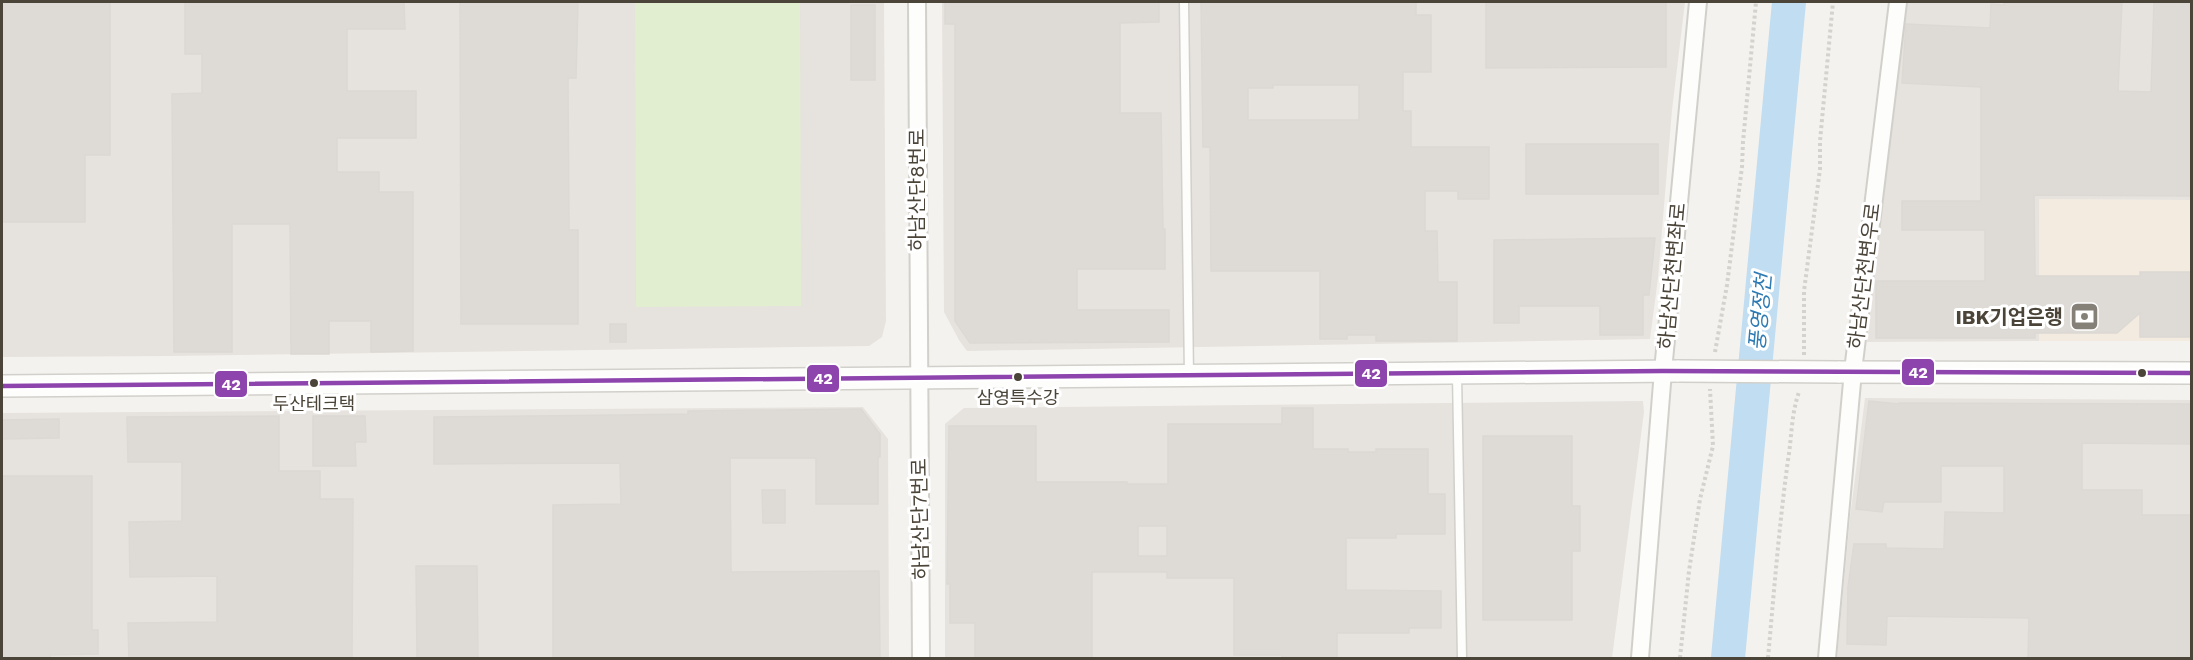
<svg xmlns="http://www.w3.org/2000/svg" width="2193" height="660" font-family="'Work Sans','Noto Sans KR',sans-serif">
<rect width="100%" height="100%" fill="#f4f2ee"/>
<path fill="#f3ebdf" d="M2039 199 2191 200V341H2039Z"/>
<g fill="#e6e2de">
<path d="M2 2H884L886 321 882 337 869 346 169 356 2 357Z"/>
<path d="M942 2H1685L1672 110 1658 278 1650 339 967 351 959 340 944 312Z"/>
<path d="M1905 2H2191V200L2039 199V341L1867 342Z"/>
<path d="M1865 398 2191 400V658H1837L1850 518Z"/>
<path d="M1643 401 1644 412 1612 658H945V424L964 408Z"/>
<path d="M863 407 888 439 889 658H2V413Z"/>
</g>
<path fill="#e1eecf" d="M635 2H800L801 306 636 307Z"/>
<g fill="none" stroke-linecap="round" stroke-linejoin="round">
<path stroke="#c0ddf1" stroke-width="34" d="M1728 658 1789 2"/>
</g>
<g fill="#dedbd6" stroke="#dcd9d4" stroke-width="1.5" fill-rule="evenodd">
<path d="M2 2H110V155H85V222H2Z"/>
<path d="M185 2H404L405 29H347V91H416V138H337V172H379V192H413V351L371 352V321H329V354H291L290 224H232V352H174L172 94 202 93V54H185Z"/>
<path d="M460 2H578L576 78H568L569 230H578V324H461Z"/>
<path d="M945 2H1159V22L1120 23V113H1161L1163 229H1165V269H1077V310H1169V342L970 343 955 321V24H945Z"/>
<path d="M1201 2H1416V15H1431V72H1403V111H1411V147H1489V199H1458V191H1425V231H1437L1438 282H1457V341H1376V335H1347V339H1320V271H1211L1210 147H1203ZM1273 85H1359V120H1248V88H1273Z"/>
<path d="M1486 2H1666V67L1486 68Z"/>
<path d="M2004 2H2122L2118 91 2151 92 2154 2H2192V196L2034 195 2035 276H2140V272H2192V337H2140V313L2117 333H2035V338H1876V281H1985V230H1902V201H1981V87L1902 83 1906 24 1990 28 1991 4 2004 5Z"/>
<rect x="851" y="5" width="24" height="75"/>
<rect x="1526" y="144" width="132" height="50"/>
<path d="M1655 238 1649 295H1643V335H1600V306H1519V323H1494V240Z"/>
<rect x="610" y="324" width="16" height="18"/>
<path d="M1869 401 1899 404V403L2192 404V444L2082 443V490H2142V515H2192V658H2028L2029 618 1887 616 1886 645 1847 644 1848 587 1854 544H1886V548L1944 549 1945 512 2004 513V466H1941V502H1884L1882 512 1856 509Z"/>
<path d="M1282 408H1313V449H1348V452H1376V449H1428V494H1445V534H1396V538H1346V590L1441 591V628H1409V633H1337V658H1282V655H1234V578H1167V572H1092V658H975V623H950V584H947L949 426H1036V482H1127V484H1168V424H1282ZM1138 526H1167V556H1138Z"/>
<path d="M861 409 880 434V457H878V504H816V458H730L731 572 879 571 880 658H553V505L621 504 620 463 434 464V417L621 415 688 414V411Z"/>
<path d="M279 416V471H320V499H353L352 658H129L128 623 217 622V576L130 577 129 522 182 521V462H128L127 417Z"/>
<path d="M313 416H365L366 442H355L356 466H313Z"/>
<path d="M59 419V438L2 439V420Z"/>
<path d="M1483 436H1572V506H1580V551H1572V620H1483Z"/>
<path d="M2 476H92V630H98V654L50 655V658H2Z"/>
<path d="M762 490H785V523H763Z"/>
<path d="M416 566H477L478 658H417Z"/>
</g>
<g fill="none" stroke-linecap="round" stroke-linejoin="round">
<defs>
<g id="service">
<path d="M1184 2 1189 376"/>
<path d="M1457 374 1462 658"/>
</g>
<g id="minor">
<path d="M917 2 921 658"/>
<path d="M1640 658 1663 371 1698 2"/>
<path d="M1827 658 1853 371 1898 2"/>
</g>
<g id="tertiary">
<path d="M1838 372 2192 373"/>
<path d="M2 386 1679 371"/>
</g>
</defs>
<use href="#service" stroke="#d2d0cb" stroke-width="11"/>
<use href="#minor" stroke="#d2d0cb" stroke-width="20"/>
<use href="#tertiary" stroke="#d2d0cb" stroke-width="24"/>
<g stroke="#d3d2cc" stroke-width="4" stroke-dasharray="3 3" stroke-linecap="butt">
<path d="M1715 352 1727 285 1742 167 1743 142 1756 2"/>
<path d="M1804 355V291L1820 169V141L1833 2"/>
<path d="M1680 658 1689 571 1700 499 1713 446 1710 389"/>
<path d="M1768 658C1774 592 1779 526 1788 460 1792 436 1791 415 1799 392"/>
</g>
<use href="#service" stroke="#fdfdfc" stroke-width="8"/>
<use href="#minor" stroke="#fdfdfc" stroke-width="16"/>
<use href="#tertiary" stroke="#fdfdfc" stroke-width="21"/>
<defs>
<path id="tertiary-bridge" d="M1679 371 1838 372"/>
</defs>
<use href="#tertiary-bridge" stroke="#d2d0cb" stroke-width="24" stroke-linecap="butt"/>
<use href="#tertiary-bridge" stroke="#fdfdfc" stroke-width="21"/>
<defs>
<path id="bus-1" d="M2 386 1663 371 2192 373"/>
</defs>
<use href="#bus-1" stroke="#fff" stroke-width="9"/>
<use href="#bus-1" stroke="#8e44ad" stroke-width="4.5"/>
</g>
<defs>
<symbol id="bank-square" viewBox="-11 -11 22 22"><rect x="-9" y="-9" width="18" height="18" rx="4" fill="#868178" stroke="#fff"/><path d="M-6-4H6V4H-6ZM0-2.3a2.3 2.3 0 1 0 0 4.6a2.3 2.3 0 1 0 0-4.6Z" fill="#fff"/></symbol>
</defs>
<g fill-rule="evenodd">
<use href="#bank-square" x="2068" y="300" width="33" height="33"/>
</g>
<g fill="#4b4439" stroke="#fff" stroke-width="2">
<circle cx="2142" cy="373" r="5"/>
<circle cx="1018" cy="377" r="5"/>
<circle cx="314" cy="383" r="5"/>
</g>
<g text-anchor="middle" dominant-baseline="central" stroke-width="6" stroke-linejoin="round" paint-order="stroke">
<g font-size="18" fill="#4b4439" stroke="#fff">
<text x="1018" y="397">삼영특수강</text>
<text x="314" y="403">두산테크택</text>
</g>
<g font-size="20" fill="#4b4439" stroke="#fff">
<text transform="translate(917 190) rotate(-90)">하남산단8번로</text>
<text transform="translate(1672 276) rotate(-85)">하남산단천변좌로</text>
<text transform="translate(1864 276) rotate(-83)">하남산단천변우로</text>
<text transform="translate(920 519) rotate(-91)">하남산단7번로</text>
</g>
<g font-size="20" font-weight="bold" fill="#4b4439" stroke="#fff" text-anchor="end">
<text x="2063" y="317">IBK기업은행</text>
</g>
<g font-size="21" font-style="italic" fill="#2e7ab2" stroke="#fff">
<text transform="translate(1760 312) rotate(-85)">풍영정천</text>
</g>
</g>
<g stroke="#fff" stroke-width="2">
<rect x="1901" y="358" width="34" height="28" rx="6" fill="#8e44ad"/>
<rect x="1354" y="359" width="34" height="29" rx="6" fill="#8e44ad"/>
<rect x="806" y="364" width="34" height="29" rx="6" fill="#8e44ad"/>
<rect x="214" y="370" width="34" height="28" rx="6" fill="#8e44ad"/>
</g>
<g font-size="16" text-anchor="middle" font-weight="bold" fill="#fff">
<text x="1918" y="378">42</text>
<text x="1371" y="379">42</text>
<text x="823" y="384">42</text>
<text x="231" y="390">42</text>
</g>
<rect width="2193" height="660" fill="none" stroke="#4b4439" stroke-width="6"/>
</svg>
